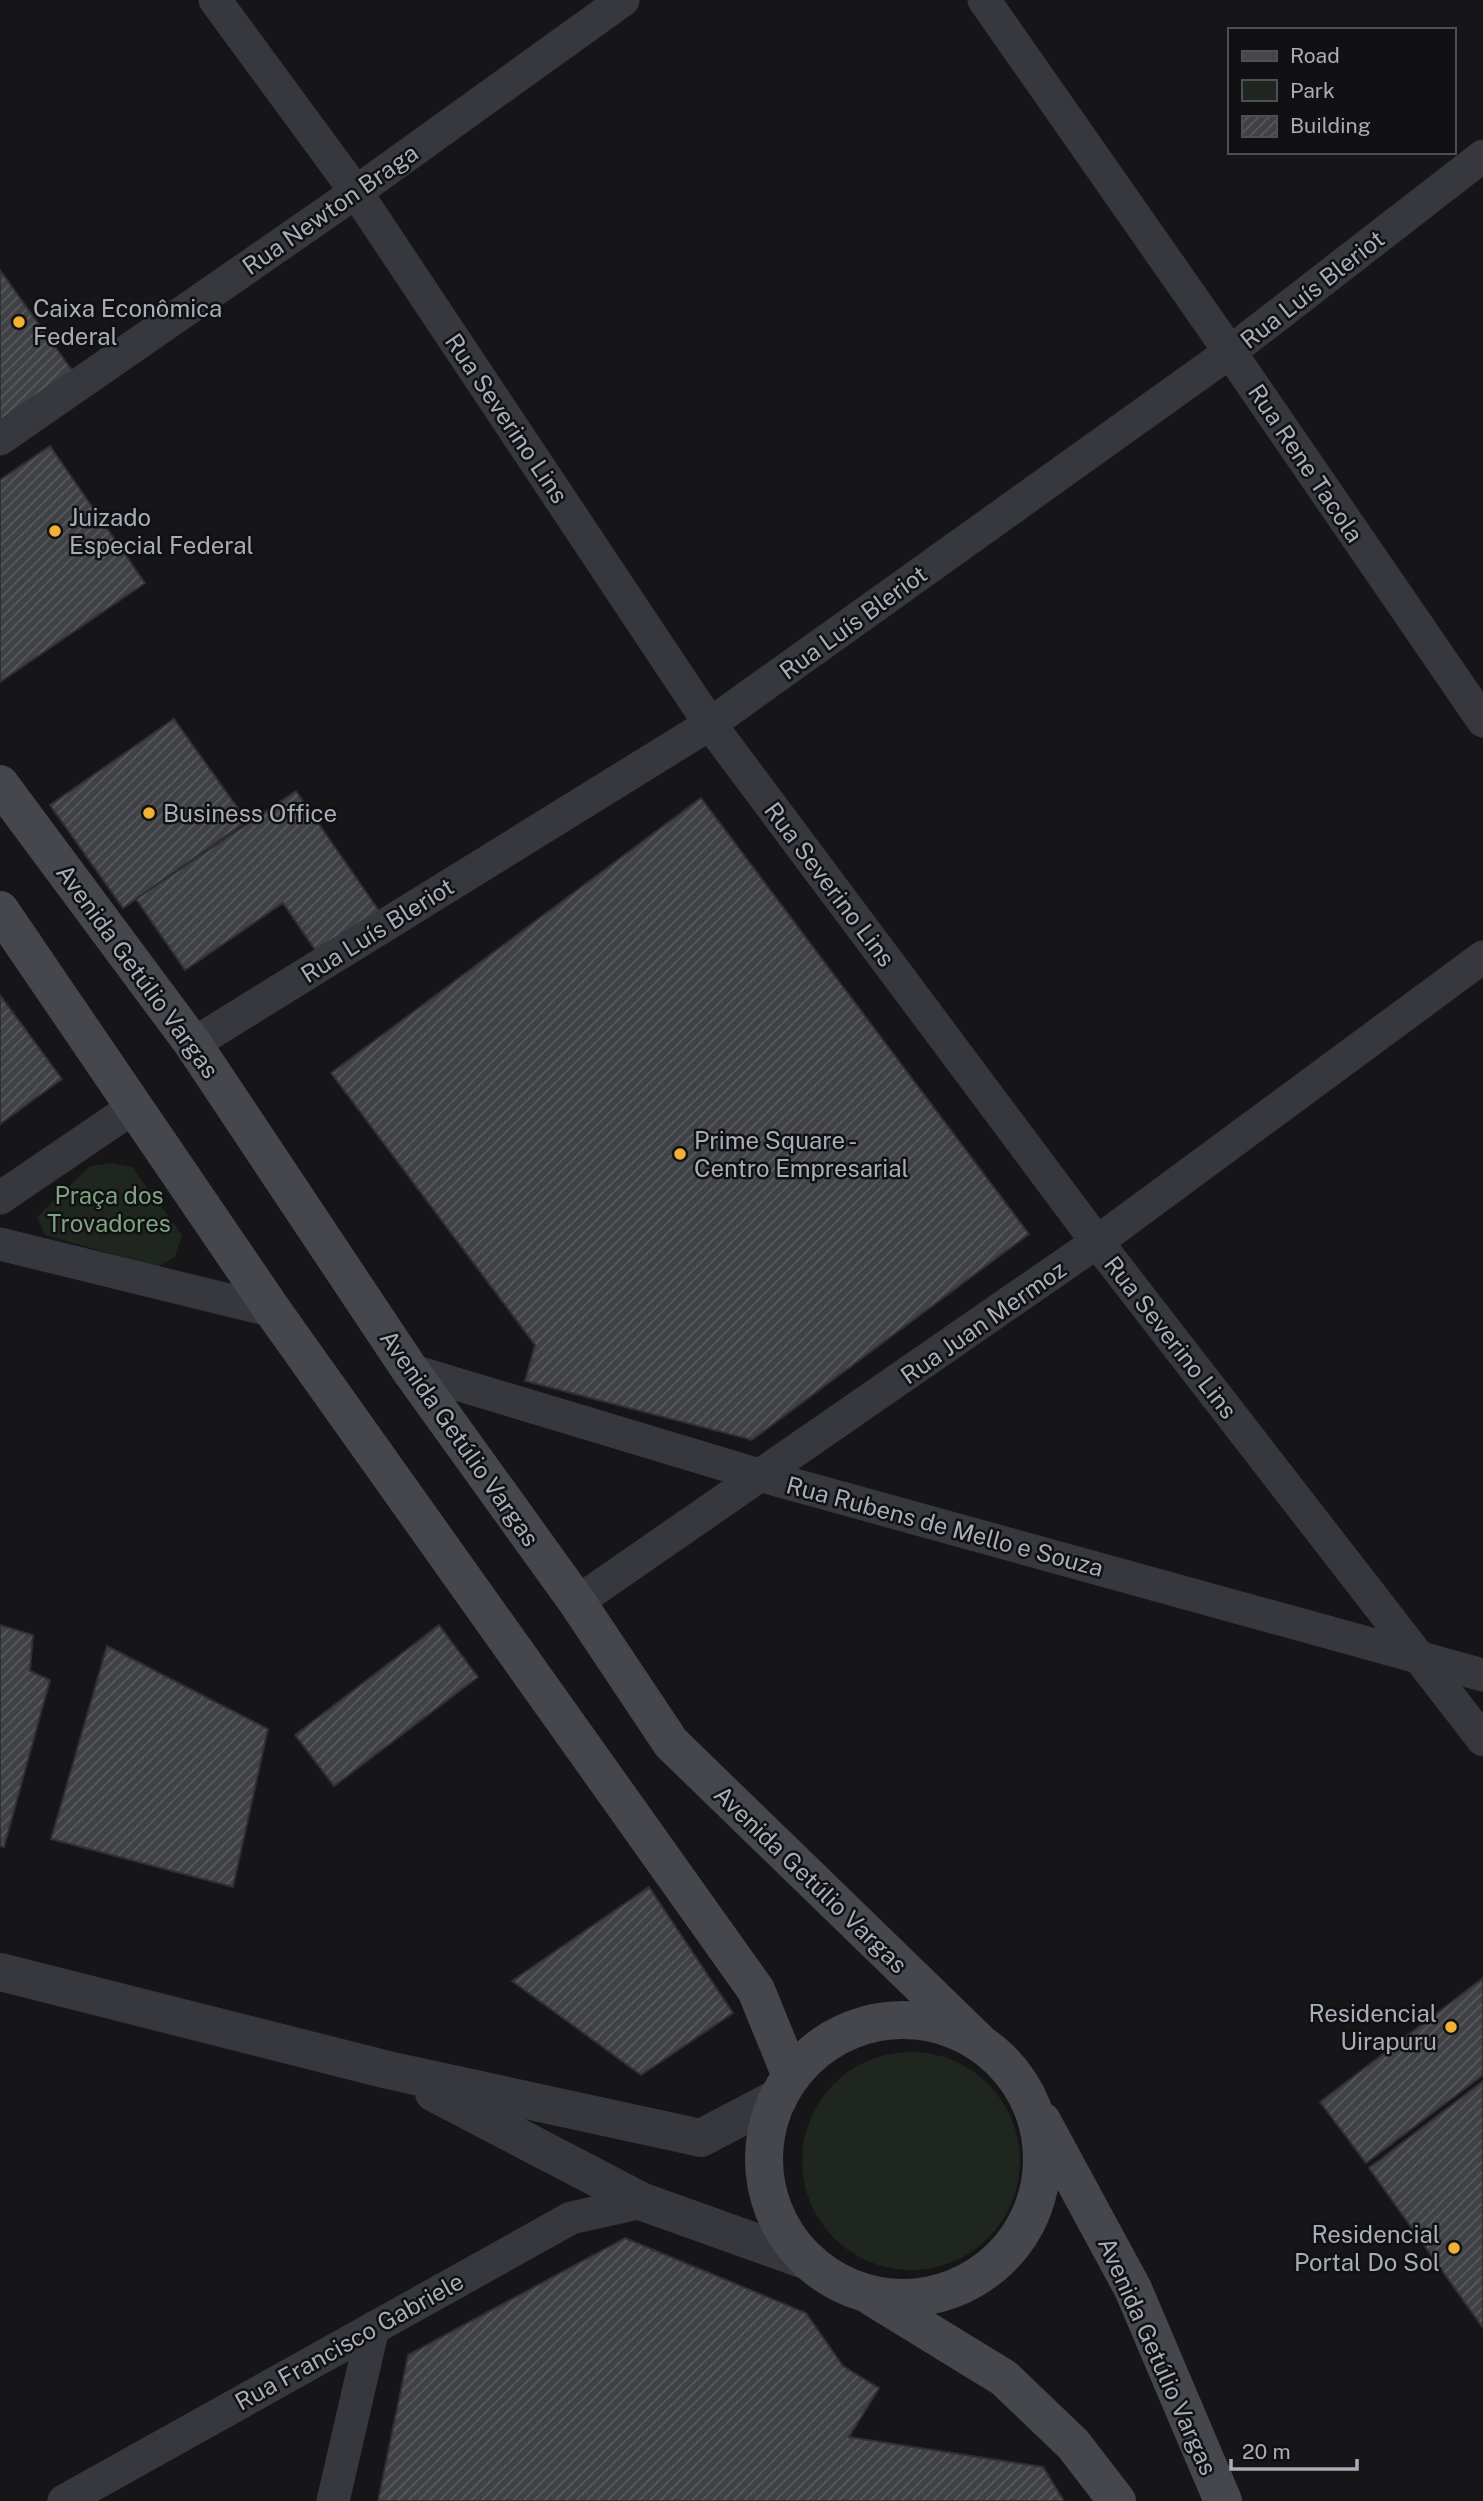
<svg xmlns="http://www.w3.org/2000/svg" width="1483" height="2501" font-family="'Public Sans',sans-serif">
<defs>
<pattern id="building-hatch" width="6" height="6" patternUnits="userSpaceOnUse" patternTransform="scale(1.75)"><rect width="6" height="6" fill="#404145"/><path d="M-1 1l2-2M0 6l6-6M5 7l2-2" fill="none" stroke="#595a5e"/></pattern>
</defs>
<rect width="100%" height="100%" fill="#161618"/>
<g fill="#1e261f">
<path d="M111 1163 132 1167 182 1235 175 1257 157 1267 45 1235 37 1217 90 1166Z"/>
<circle cx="911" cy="2161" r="109"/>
</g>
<g fill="url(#building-hatch)" stroke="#303034" stroke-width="2">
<path d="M0 270 74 373 0 426Z"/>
<path d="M50 446 145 583 0 682V480Z"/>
<path d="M174 719 247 821 123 908 50 805Z"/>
<path d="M296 791 382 915 320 957 283 903 185 970 136 899Z"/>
<path d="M701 798 1029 1234 752 1440 525 1381 535 1345 331 1073Z"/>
<path d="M0 995 62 1079 0 1124Z"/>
<path d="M0 1625 33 1635 30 1671 50 1680 4 1847 0 1846Z"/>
<path d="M439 1625 478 1677 334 1786 295 1735Z"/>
<path d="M107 1646 268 1729 233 1887 51 1839Z"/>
<path d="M649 1887 733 2013 641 2075 512 1981Z"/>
<path d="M1483 1978V2075L1366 2163 1320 2102Z"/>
<path d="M1483 2081V2328L1369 2168Z"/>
<path d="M625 2238 806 2313 843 2366 879 2388 849 2437 1043 2467 1064 2501H378L408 2355Z"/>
</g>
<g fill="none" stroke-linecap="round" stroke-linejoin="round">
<g stroke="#37383d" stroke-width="33">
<path d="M215 0 356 192 710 724 1097 1242 1483 1740"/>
<path d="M984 0 1230 352 1483 721"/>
<path d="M0 439 356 192 623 0"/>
<path d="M193 1044 710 724 1230 352 1483 156"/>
<path d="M0 1198 134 1107"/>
<path d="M0 1244 273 1311"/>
<path d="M410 1370 762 1476 1483 1675"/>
<path d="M577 1602 1097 1242 1483 957"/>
<path d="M64 2501 571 2218 643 2202"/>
<path d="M333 2501 373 2328"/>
</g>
<g stroke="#37383d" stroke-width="38">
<path d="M0 1972 388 2070 701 2138 779 2097"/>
<path d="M434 2093 643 2202 808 2261"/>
</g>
<g stroke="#45474d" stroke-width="38">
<path d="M0 784 193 1044 410 1370 577 1602 671 1743 978 2041"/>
<path d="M0 910 273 1311 756 1990 791 2076"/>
<circle cx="903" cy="2159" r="139"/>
<path d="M1042 2121 1133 2289 1223 2501"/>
<path d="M872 2297 1004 2378 1073 2444 1117 2501"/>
</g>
</g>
<g fill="#f2b134" stroke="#111113" stroke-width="2.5">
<circle cx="19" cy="322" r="7"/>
<circle cx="55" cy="531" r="7"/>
<circle cx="149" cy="813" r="7"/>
<circle cx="680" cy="1154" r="7"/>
<circle cx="1451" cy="2027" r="7"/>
<circle cx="1454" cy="2248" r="7"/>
</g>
<g text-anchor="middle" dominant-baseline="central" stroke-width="5" stroke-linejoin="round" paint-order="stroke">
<g font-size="24" fill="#a8adb8" stroke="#111113">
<text transform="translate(330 209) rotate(-35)">Rua Newton Braga</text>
<text transform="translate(1312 289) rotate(-38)">Rua Luís Bleriot</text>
<text transform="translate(507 418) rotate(56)">Rua Severino Lins</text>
<text transform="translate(1306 463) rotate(56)">Rua Rene Tacola</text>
<text transform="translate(853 622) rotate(-36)">Rua Luís Bleriot</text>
<text transform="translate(830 884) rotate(53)">Rua Severino Lins</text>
<text transform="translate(377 930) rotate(-32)">Rua Luís Bleriot</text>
<text transform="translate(138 971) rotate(54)">Avenida Getúlio Vargas</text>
<text transform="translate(983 1322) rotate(-35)">Rua Juan Mermoz</text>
<text transform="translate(1171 1337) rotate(52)">Rua Severino Lins</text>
<text transform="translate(460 1438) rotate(55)">Avenida Getúlio Vargas</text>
<text transform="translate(945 1526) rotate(15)">Rua Rubens de Mello e Souza</text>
<text transform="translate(811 1879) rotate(44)">Avenida Getúlio Vargas</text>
<text transform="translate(349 2341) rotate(-29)">Rua Francisco Gabriele</text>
<text transform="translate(1158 2356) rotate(66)">Avenida Getúlio Vargas</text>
</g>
<g font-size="24" fill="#a8adb8" stroke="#111113" text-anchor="start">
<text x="33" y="308">Caixa Econômica<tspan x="33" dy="28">Federal</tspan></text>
<text x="69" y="517">Juizado<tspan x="69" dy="28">Especial Federal</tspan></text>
<text x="163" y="813">Business Office</text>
<text x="694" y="1140">Prime Square -<tspan x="694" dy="28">Centro Empresarial</tspan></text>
<text x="1437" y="2013" text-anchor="end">Residencial<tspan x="1437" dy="28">Uirapuru</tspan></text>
<text x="1440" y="2234" text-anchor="end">Residencial<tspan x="1440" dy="28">Portal Do Sol</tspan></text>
</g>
<g font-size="24" fill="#7fa381" stroke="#111113">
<text x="109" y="1195">Praça dos<tspan x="109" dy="28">Trovadores</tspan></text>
</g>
</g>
<rect x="1228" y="28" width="228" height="126" fill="#111113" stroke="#4d4f55" stroke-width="2"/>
<rect x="1242" y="51" width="35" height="10" fill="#45474d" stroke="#4d4f55" stroke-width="2"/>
<text x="1290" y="63" font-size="21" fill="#a8adb8">Road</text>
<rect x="1242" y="80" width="35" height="21" fill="#1e261f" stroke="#4d4f55" stroke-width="2"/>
<text x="1290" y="98" font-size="21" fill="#a8adb8">Park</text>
<rect x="1242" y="116" width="35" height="21" fill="url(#building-hatch)" stroke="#4d4f55" stroke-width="2"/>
<text x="1290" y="133" font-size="21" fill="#a8adb8">Building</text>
<path d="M1231 2459v10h126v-10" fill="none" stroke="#a8adb8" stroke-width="3.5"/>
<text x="1242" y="2459" font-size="21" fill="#a8adb8" stroke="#111113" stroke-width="5" paint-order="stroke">20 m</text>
</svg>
